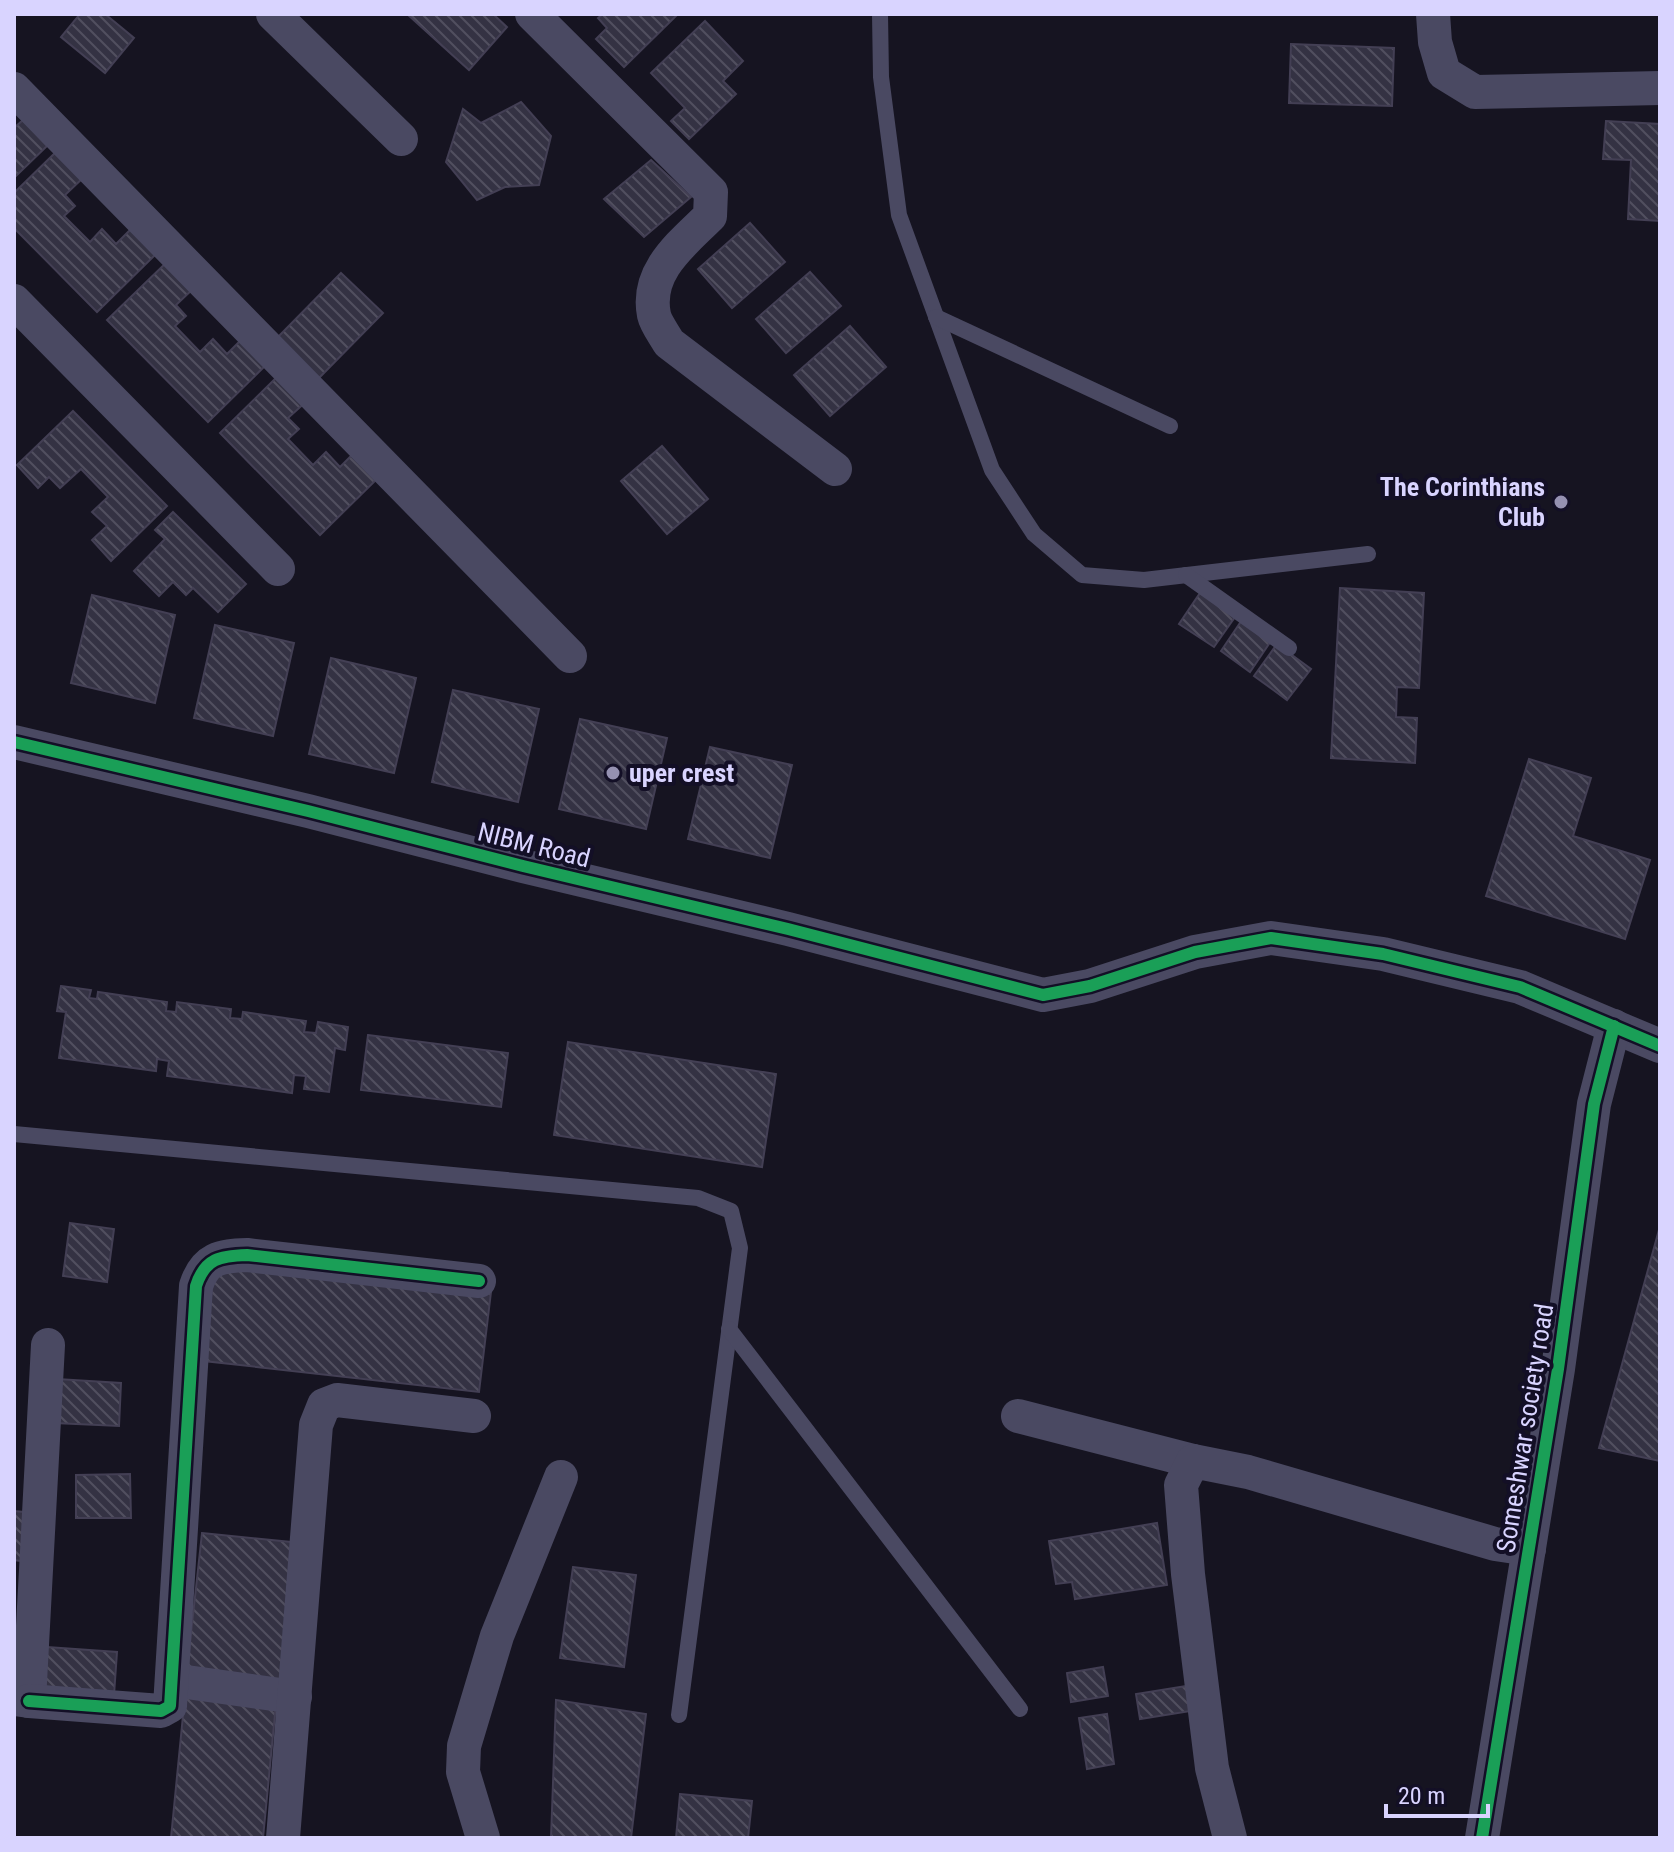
<svg xmlns="http://www.w3.org/2000/svg" width="1674" height="1852" font-family="'Roboto Condensed',sans-serif">
<defs>
<pattern id="building-back-hatch" width="6" height="6" patternUnits="userSpaceOnUse" patternTransform="scale(2)"><rect width="6" height="6" fill="#343243"/><path d="M-1 5l2 2M0 0l6 6M5-1l2 2" fill="none" stroke="#514f5f"/></pattern>
</defs>
<rect width="100%" height="100%" fill="#161421"/>
<g fill="url(#building-back-hatch)" stroke="#433f54" stroke-width="2">
<path d="M80 14H105L134 38 105 73 61 37Z"/>
<path d="M407 14H493L507 27 469 70Z"/>
<path d="M603 14H678L624 67 596 39 607 28 598 18Z"/>
<path d="M705 21 743 61 723 81 736 94 689 139 671 121 685 108 651 73Z"/>
<path d="M1291 44 1394 48 1392 106 1289 103Z"/>
<path d="M521 102 551 136 539 185 505 187 477 200 446 162 463 109 481 123Z"/>
<path d="M23 120 47 146 14 178V128Z"/>
<path d="M1606 121 1660 124V221L1628 219 1631 160 1603 159Z"/>
<path d="M58 150 84 177 65 195 75 206 64 216 90 242 102 229 116 244 133 227 157 253 97 312 14 228V193Z"/>
<path d="M651 160 691 197 644 237 604 199Z"/>
<path d="M750 223 785 262 732 308 698 269Z"/>
<path d="M169 260 195 287 176 305 186 316 175 326 200 352 213 339 227 354 244 337 269 362 208 422 107 320Z"/>
<path d="M810 272 841 306 786 353 756 319Z"/>
<path d="M341 273 383 313 316 381 274 341Z"/>
<path d="M850 326 886 367 830 416 794 375Z"/>
<path d="M281 373 308 400 288 418 299 429 288 439 313 465 326 452 340 467 357 450 381 475 320 535 220 433Z"/>
<path d="M73 411 167 506 111 561 92 540 107 526 92 512 108 497 81 469 60 488 49 477 38 488 17 465Z"/>
<path d="M662 446 708 499 667 534 621 481Z"/>
<path d="M173 512 246 584 218 612 193 588 186 595 173 582 159 596 134 571 165 539 155 530Z"/>
<path d="M1340 588 1424 593 1419 688 1397 687 1396 717 1417 718 1415 763 1331 758Z"/>
<path d="M1200 593 1235 617 1214 647 1179 624Z"/>
<path d="M92 595 175 615 155 703 71 683Z"/>
<path d="M1242 620 1271 641 1250 672 1221 651Z"/>
<path d="M215 625 294 643 273 736 194 718Z"/>
<path d="M1277 644 1311 669 1287 700 1254 676Z"/>
<path d="M331 658 416 678 394 773 309 754Z"/>
<path d="M453 690 539 709 518 802 432 782Z"/>
<path d="M580 719 667 738 646 829 559 809Z"/>
<path d="M710 747 792 765 770 858 688 839Z"/>
<path d="M1529 759 1591 778 1573 836 1650 860 1625 939 1486 896Z"/>
<path d="M61 986 91 990 89 998 97 999 98 992 167 1002 166 1011 176 1012 177 1002 231 1009 230 1018 242 1019 243 1012 306 1021 304 1032 316 1033 318 1022 348 1027 345 1050 335 1048 329 1092 304 1089 306 1076 294 1075 292 1093 167 1076 169 1061 157 1059 156 1071 59 1058 66 1012 57 1011Z"/>
<path d="M368 1035 508 1053 501 1107 361 1090Z"/>
<path d="M568 1042 776 1074 762 1167 554 1135Z"/>
<path d="M70 1223 114 1229 107 1282 63 1276Z"/>
<path d="M1660 1226V1461L1599 1448Z"/>
<path d="M215 1261 491 1292 479 1392 204 1361Z"/>
<path d="M57 1379 121 1383 119 1426 55 1423Z"/>
<path d="M130 1474 131 1518H76V1475Z"/>
<path d="M14 1511 34 1513 29 1562 14 1560Z"/>
<path d="M1157 1523 1167 1585 1075 1599 1072 1582 1056 1584 1049 1541Z"/>
<path d="M202 1533 301 1543 286 1680 187 1670Z"/>
<path d="M573 1567 636 1575 624 1667 560 1658Z"/>
<path d="M47 1647 117 1652 114 1695 44 1691Z"/>
<path d="M1103 1667 1108 1696 1071 1702 1067 1673Z"/>
<path d="M1193 1685 1197 1710 1140 1719 1136 1694Z"/>
<path d="M185 1695 276 1704 263 1838H171Z"/>
<path d="M556 1700 646 1714 631 1838H551Z"/>
<path d="M1107 1714 1114 1764 1087 1769 1079 1718Z"/>
<path d="M680 1794 752 1801 748 1838H676Z"/>
</g>
<g fill="none" stroke-linecap="round" stroke-linejoin="round">
<g stroke="#4a4962" stroke-width="16">
<path d="M880 14 881 77 899 215 992 470 1034 534 1082 575 1144 580 1368 554"/>
<path d="M936 317 1170 426"/>
<path d="M1186 575 1289 648"/>
<path d="M14 1134 698 1198 731 1211 740 1248 679 1715"/>
<path d="M729 1329 1020 1709"/>
</g>
<g stroke="#4a4962" stroke-width="34">
<path d="M273 14 401 139"/>
<path d="M532 14 711 192 710 216C683 243 645 271 654 315 656 324 664 334 669 343L835 469"/>
<path d="M1433 14 1435 42 1444 73 1475 92 1660 88"/>
<path d="M14 89 570 656"/>
<path d="M14 301 278 569"/>
<path d="M14 742 308 811 523 866 788 929 1043 995 1090 986 1195 952 1271 938 1383 954 1520 987 1660 1046"/>
<path d="M1018 1416 1193 1461"/>
<path d="M172 1680 295 1697"/>
<path d="M14 1699 29 1701 48 1345"/>
<path d="M29 1701 161 1711 170 1706 196 1286C205 1258 220 1256 247 1255L479 1281"/>
<path d="M283 1838 316 1425 324 1405 337 1400 474 1416"/>
<path d="M483 1838 463 1772 464 1746 497 1636 561 1477"/>
<path d="M1230 1838 1212 1768 1188 1574 1181 1485 1193 1461 1248 1472 1495 1544 1529 1549"/>
<path d="M1482 1838 1558 1369 1594 1104 1614 1026"/>
</g>
<defs>
<g id="cycleway">
<path d="M14 742 308 811 523 866 788 929 1043 995 1090 986 1195 952 1271 938 1383 954 1520 987 1660 1046"/>
<path d="M29 1701 161 1711 170 1706 196 1286C205 1258 220 1256 247 1255L479 1281"/>
<path d="M1482 1838 1558 1369 1594 1104 1614 1026"/>
</g>
</defs>
<use href="#cycleway" stroke="#130f26" stroke-width="17"/>
<use href="#cycleway" stroke="#1a9f57" stroke-width="12"/>
</g>
<g fill="#9591b1" stroke="#130f26" stroke-width="3">
<circle cx="1561" cy="502" r="8"/>
<circle cx="613" cy="773" r="8"/>
</g>
<g text-anchor="middle" dominant-baseline="central" stroke-width="8" stroke-linejoin="round" paint-order="stroke">
<g font-size="26" font-weight="bold" fill="#d9d4ff" stroke="#130f26" text-anchor="end">
<text x="1545" y="487">The Corinthians<tspan x="1545" dy="30">Club</tspan></text>
<text x="629" y="773" text-anchor="start">uper crest</text>
</g>
<g font-size="26" fill="#d9d4ff" stroke="#130f26">
<text transform="translate(534 845) rotate(14)">NIBM Road</text>
<text transform="translate(1525 1428) rotate(-81)">Someshwar society road</text>
</g>
</g>
<rect width="1674" height="1852" fill="none" stroke="#d9d4ff" stroke-width="32"/>
<path d="M1386 1804v12h102v-12" fill="none" stroke="#d9d4ff" stroke-width="4"/>
<text x="1398" y="1804" font-size="24" fill="#d9d4ff" stroke="#130f26" stroke-width="6" paint-order="stroke">20 m</text>
</svg>
